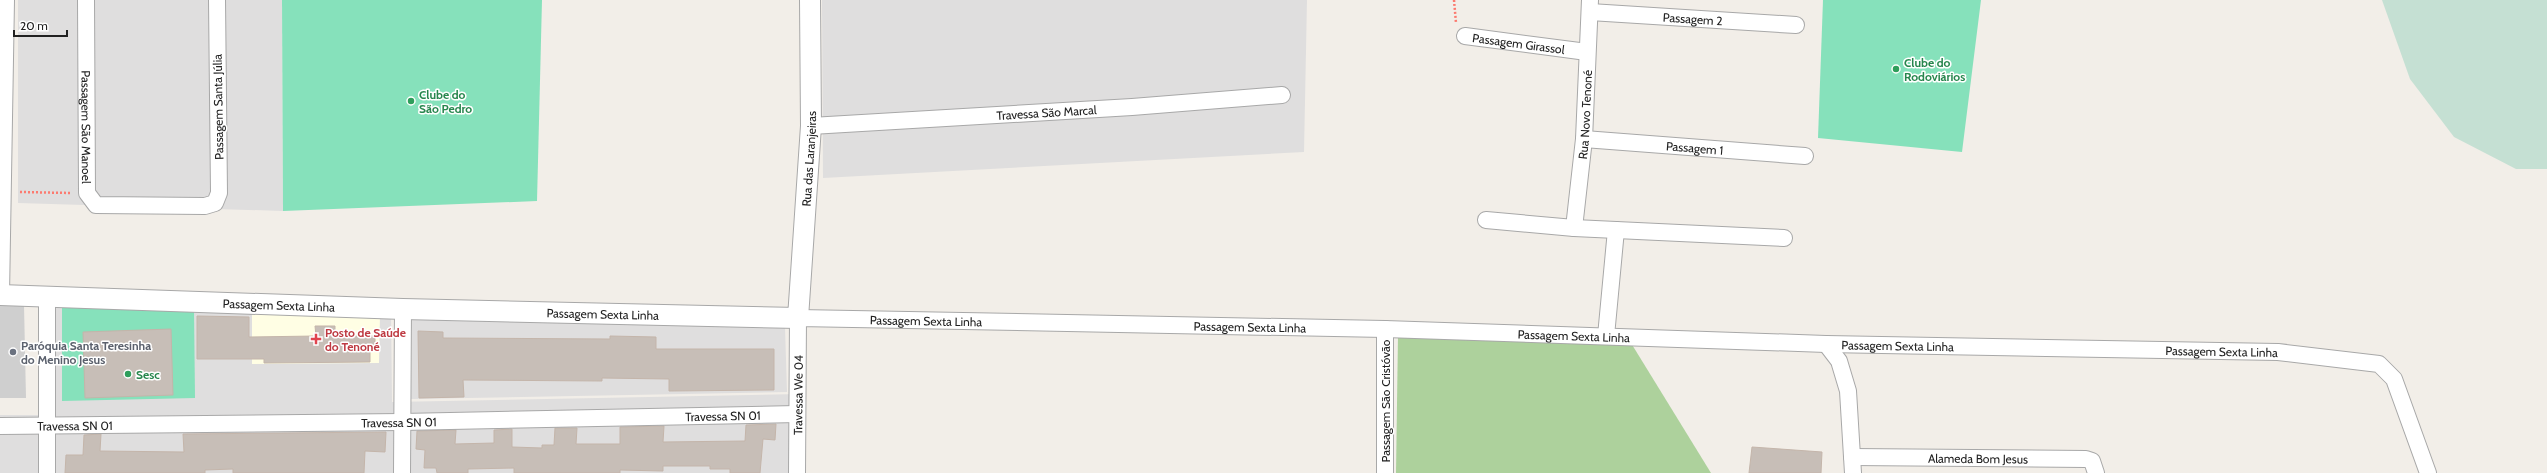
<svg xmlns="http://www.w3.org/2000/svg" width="2547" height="473" font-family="Cabin,sans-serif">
<rect width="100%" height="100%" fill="#f2eee8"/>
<g fill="#dfdede">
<path d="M18 0H282L283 211 18 203Z"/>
<path d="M822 0H1307L1304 152 823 178Z"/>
<path d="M45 295 391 308 392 402 801 394 802 473H0V415H51Z"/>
<path d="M412 312 785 327 787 392 411 399Z"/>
</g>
<path fill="#fffee4" d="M252 310 380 315 379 363 252 364Z"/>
<path fill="#cfcfcf" d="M0 295 24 305 26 398H0Z"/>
<path fill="#add19c" d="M1398 335 1631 343 1711 473H1396Z"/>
<path fill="#c5e0d3" d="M2382 0H2547V169H2516L2454 137 2410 79Z"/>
<g fill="#86e1bb">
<path d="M282 0H542L537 201 283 211Z"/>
<path d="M1823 0H1981L1962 152 1818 138Z"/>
<path d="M62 302 194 309 195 398 62 401Z"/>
</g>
<g fill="#c7beb7" stroke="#c4b5aa">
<path d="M197 316 249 317V337L316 336 315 326H335V336H375V349H370V362L264 363V359H197Z"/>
<path d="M171 329 173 395 85 398 83 332Z"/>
<path d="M418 331 443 332V338L610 339V336L656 337V349H774V390L669 391V379L602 378V381L463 380 464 397 419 398Z"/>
<path d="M776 424 775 440 763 439 760 473H730V469H710V466H663V471L620 470V473H514V468L468 469V473H437L436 468H424L425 450 416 449 417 431 456 430 455 444 494 443V430L512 429V447L542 448V445H554L555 428H577L576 444H620V427L664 426 663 442 745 441 746 425Z"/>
<path d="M386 432 385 452 365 451 364 473H233V469L205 470V473H65L66 455H83L84 435 101 434 100 451 184 452 183 434Z"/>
<path d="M1752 447 1822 452 1821 473H1749Z"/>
</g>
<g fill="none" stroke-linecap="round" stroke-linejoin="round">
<defs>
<g id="minor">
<path id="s1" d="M86 0 87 193 96 205 205 206 215 203 219 193 217 0"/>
<path id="s2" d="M1590 12 1796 25"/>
<path id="s3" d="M1465 36 1587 52"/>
<path id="s4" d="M811 126 1132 107 1282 95"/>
<path id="s5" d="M1584 139 1805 156"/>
<path d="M1486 220 1574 228 1784 238"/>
<path id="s6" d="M1574 228 1584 139 1590 0"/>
<path d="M1 295 6 0"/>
<path d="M47 297V473"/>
<path d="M1606 336 1616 230"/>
<path d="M1826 344 1839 361 1848 391 1853 473"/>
<path id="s7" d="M0 426 402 422 797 414"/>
<path id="s8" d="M1852 457 2086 459 2092 461 2096 473"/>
<path d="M402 473 403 309"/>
<path id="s9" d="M797 473 798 318 1385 329 1826 344 2278 352 2379 364 2394 379 2428 473"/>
<path d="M1385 473V329"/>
</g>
<g id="tertiary">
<path id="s10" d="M0 295 403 309 798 318 811 126 810 0"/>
</g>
</defs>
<use href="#minor" stroke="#a8a8a8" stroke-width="18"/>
<use href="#tertiary" stroke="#a8a8a8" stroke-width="22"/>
<g stroke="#fc7a6f" stroke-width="2.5" stroke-dasharray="2 2" stroke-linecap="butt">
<path d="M1454 0 1456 23"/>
<path d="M20 192 71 193"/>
</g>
<use href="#minor" stroke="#fff" stroke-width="16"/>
<use href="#tertiary" stroke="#fff" stroke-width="20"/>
</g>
<g fill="#2e9e5b" stroke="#fff" stroke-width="1.5">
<circle cx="1896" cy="69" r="4"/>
<circle cx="411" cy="101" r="4"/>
<circle cx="128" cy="374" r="4"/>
</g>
<path fill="#e0444e" stroke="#fff" stroke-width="1.5" d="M314 333h4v4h4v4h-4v4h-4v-4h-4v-4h4z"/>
<circle fill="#6b7280" stroke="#fff" stroke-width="1.5" cx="13" cy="352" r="4"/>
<g text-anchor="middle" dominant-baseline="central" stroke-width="3" stroke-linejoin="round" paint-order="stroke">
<g font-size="12" fill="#212121" stroke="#fff">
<text stroke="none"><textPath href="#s2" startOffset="103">Passagem 2</textPath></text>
<text stroke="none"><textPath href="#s3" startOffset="54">Passagem Girassol</textPath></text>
<text transform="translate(218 107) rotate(-91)">Passagem Santa Júlia</text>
<text stroke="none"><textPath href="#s4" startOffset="236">Travessa São Marcal</textPath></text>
<text stroke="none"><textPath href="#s6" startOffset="114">Rua Novo Tenoné</textPath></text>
<text stroke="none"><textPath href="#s1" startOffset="127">Passagem São Manoel</textPath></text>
<text stroke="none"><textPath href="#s5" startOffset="111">Passagem 1</textPath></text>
<text stroke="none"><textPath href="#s10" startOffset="958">Rua das Laranjeiras</textPath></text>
<text stroke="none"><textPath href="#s10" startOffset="279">Passagem Sexta Linha</textPath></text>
<text stroke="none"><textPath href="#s10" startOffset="603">Passagem Sexta Linha</textPath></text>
<text stroke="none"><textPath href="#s9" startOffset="283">Passagem Sexta Linha</textPath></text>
<text stroke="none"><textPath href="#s9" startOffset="607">Passagem Sexta Linha</textPath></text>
<text stroke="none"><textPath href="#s9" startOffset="931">Passagem Sexta Linha</textPath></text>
<text stroke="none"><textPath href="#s9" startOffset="1255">Passagem Sexta Linha</textPath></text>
<text stroke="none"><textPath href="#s9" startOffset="1579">Passagem Sexta Linha</textPath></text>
<text stroke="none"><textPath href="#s9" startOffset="78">Travessa We 04</textPath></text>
<text transform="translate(1385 401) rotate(-90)">Passagem São Cristóvão</text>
<text stroke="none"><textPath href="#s7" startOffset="723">Travessa SN 01</textPath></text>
<text stroke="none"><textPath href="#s7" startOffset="399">Travessa SN 01</textPath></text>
<text stroke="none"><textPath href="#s7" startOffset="75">Travessa SN 01</textPath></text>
<text stroke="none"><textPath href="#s8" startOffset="126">Alameda Bom Jesus</textPath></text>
</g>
<g font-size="12" font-weight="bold" fill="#27864d" stroke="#fff" text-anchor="start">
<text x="1904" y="62">Clube do<tspan x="1904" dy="14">Rodoviários</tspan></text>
<text x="419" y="94">Clube do<tspan x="419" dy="14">São Pedro</tspan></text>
<text x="136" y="374">Sesc</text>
</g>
<g font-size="12" font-weight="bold" fill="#be3a42" stroke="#fff" text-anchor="start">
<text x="325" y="332">Posto de Saúde<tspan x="325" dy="14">do Tenoné</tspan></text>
</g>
<g font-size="12" font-weight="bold" fill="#5b616d" stroke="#fff" text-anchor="start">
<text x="21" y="345">Paróquia Santa Teresinha<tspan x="21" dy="14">do Menino Jesus</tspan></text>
</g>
</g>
<path d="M14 30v6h53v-6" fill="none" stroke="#212121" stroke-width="2"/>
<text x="20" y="30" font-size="12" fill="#212121" stroke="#ffffff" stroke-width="3" paint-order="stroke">20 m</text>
</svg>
